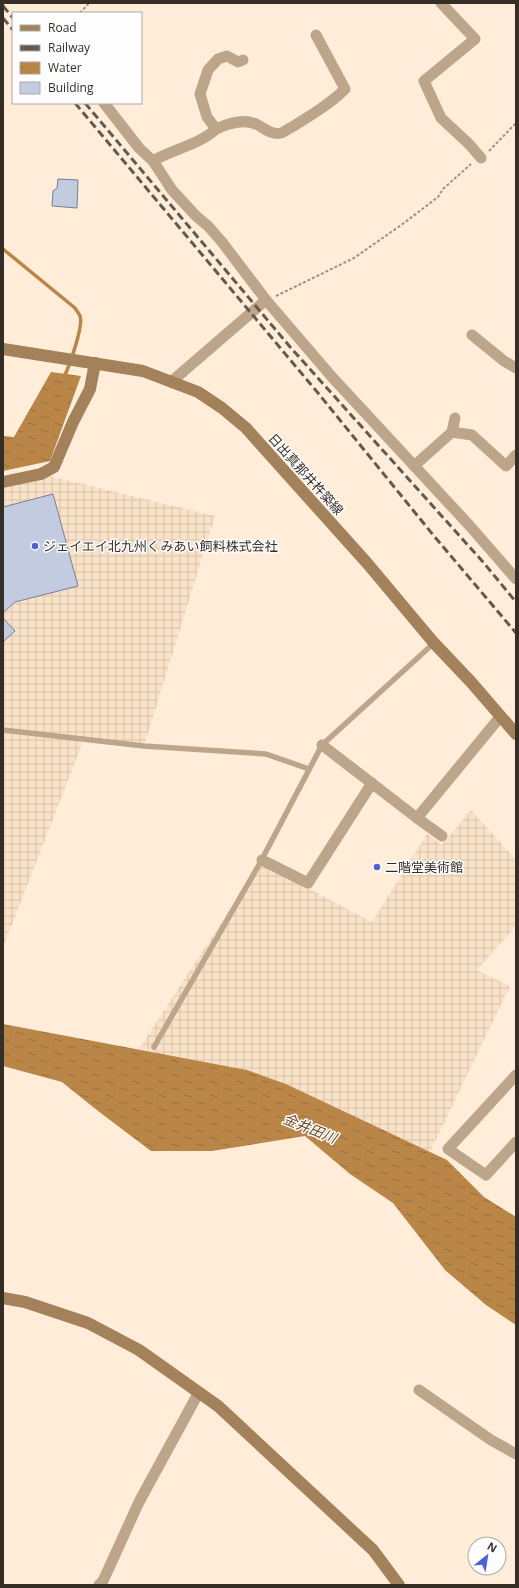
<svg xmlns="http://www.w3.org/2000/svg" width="519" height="1588" font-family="'Open Sans','Noto Sans JP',sans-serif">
<defs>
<pattern id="industrial-grid" width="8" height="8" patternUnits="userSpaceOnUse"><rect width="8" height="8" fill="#fae2c9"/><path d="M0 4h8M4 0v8" fill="none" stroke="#d7c2ac"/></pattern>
<pattern id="water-ripples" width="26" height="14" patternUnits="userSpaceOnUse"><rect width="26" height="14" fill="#b98648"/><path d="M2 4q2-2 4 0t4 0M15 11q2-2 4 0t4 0" fill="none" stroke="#976e3c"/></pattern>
</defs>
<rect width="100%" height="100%" fill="#ffedd9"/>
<g fill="url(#industrial-grid)">
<path d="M41 474 215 516 144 746 84 739 3 948V482Z"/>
<path d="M471 810 516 860V926L477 970 510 986 430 1152 286 1084 247 1070 139 1049 260 863 372 922 427 834 442 845Z"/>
</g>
<g fill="url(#water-ripples)">
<path d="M51 372 81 376 50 461 3 471V436L14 437Z"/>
<path d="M3 1024 247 1070 286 1084 447 1160 484 1197 516 1217V1325L486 1305 445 1270 393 1203 350 1174 305 1136 212 1151H151L98 1111 62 1082 3 1066Z"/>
</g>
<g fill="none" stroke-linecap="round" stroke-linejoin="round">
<path stroke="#b98648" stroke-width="3.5" d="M3 249 75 308C76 310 79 313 80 316 84 325 69 367 64 377"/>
</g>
<g fill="#c3cbe1" stroke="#777e93">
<path d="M58 179 78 180 77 208 52 206 53 191 57 188Z"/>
<path d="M53 494 78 586 15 602 3 613V507Z"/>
<path d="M3 618 15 631 3 642Z"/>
</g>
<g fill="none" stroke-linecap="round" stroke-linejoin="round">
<g stroke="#9e9183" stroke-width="2" stroke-dasharray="3 2" stroke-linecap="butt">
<path d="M80 13 89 3"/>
<path d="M489 151 516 123"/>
<path d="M276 296 354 258 404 223 438 197 443 189 471 164"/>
</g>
<g stroke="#bda58b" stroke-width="5.5">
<path d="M3 730 144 746 266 754 309 769"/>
<path d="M154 1047 260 863 322 745 434 643"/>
</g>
<g stroke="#bda58b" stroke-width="11">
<path d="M441 3 475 39 424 81 441 118 469 144 481 158"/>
<path d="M104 103 139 148 153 161 172 190 196 216 208 226 222 242 266 300 332 377 469 525 516 579"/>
<path d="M216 129C229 123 244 118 258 125 265 129 272 135 281 133 285 132 289 128 292 127 310 116 330 104 345 89L316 35"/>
<path d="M153 161C173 149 199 145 216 129L207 117 200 94 208 70 218 59 227 56 238 62 243 60"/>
<path d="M472 335 504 361 516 368"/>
<path d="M171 382 266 300"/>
<path d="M452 432 455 418"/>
<path d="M414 466 452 432 472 435 506 466 516 455"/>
<path d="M322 745 417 818"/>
<path d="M442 836 417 818 500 717"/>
<path d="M262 860 308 883 372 783"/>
<path d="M516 1075 448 1149 486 1175 516 1142"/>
<path d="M419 1390 491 1440 516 1454"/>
<path d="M99 1585 103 1581 139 1502 199 1392"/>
</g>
<g stroke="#a3815a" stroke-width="12">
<path d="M3 349 143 371 198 392 222 408 246 428 271 456 367 563 434 643 471 682 516 734"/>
<path d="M3 482 41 474 54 467 73 422 90 389 95 363"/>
<path d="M3 1298 25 1302 88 1323 139 1350 218 1406 373 1550 399 1585"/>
</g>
<g stroke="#635a4f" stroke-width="3" stroke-dasharray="8 4" stroke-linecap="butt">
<path d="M3 6 13 18"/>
<path d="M3 18 13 30"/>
<path d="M75 103 318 393 434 536 516 633"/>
<path d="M85 103 291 348 483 562 516 602"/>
</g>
</g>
<g fill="#4b63d7" stroke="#fdfdfd" stroke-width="1.5">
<circle cx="35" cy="546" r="4"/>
<circle cx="377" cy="867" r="4"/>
</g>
<g text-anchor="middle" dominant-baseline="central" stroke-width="3" stroke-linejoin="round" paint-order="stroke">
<g font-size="13" fill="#352e26" stroke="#fdfdfd">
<text transform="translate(306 474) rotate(48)">日出真那井杵築線</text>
</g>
<g font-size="13" fill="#352e26" stroke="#fdfdfd" text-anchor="start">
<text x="43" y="546">ジェイエイ北九州くみあい飼料株式会社</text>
<text x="385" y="867">二階堂美術館</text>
</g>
<g font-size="14" font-style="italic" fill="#6f4a1c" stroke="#fdfdfd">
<text transform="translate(310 1128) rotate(22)">金井田川</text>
</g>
</g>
<rect width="519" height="1588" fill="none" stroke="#352e26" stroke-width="8"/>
<rect x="12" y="12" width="130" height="92" fill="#fdfdfd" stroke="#adaaa7"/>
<rect x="20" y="25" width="20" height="6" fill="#a3815a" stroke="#adaaa7"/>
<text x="48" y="32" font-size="12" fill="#352e26">Road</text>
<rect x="20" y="45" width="20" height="6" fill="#635a4f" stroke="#adaaa7"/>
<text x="48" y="52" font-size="12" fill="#352e26">Railway</text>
<rect x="20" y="62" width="20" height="12" fill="url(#water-ripples)" stroke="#adaaa7"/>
<text x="48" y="72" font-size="12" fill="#352e26">Water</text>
<rect x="20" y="82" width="20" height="12" fill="#c3cbe1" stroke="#adaaa7"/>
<text x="48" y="92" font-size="12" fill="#352e26">Building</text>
<g transform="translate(487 1556) rotate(30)"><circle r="19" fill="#fdfdfd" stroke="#adaaa7"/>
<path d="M0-3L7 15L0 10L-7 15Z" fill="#4b63d7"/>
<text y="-6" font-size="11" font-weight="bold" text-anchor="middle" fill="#352e26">N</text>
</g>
</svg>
